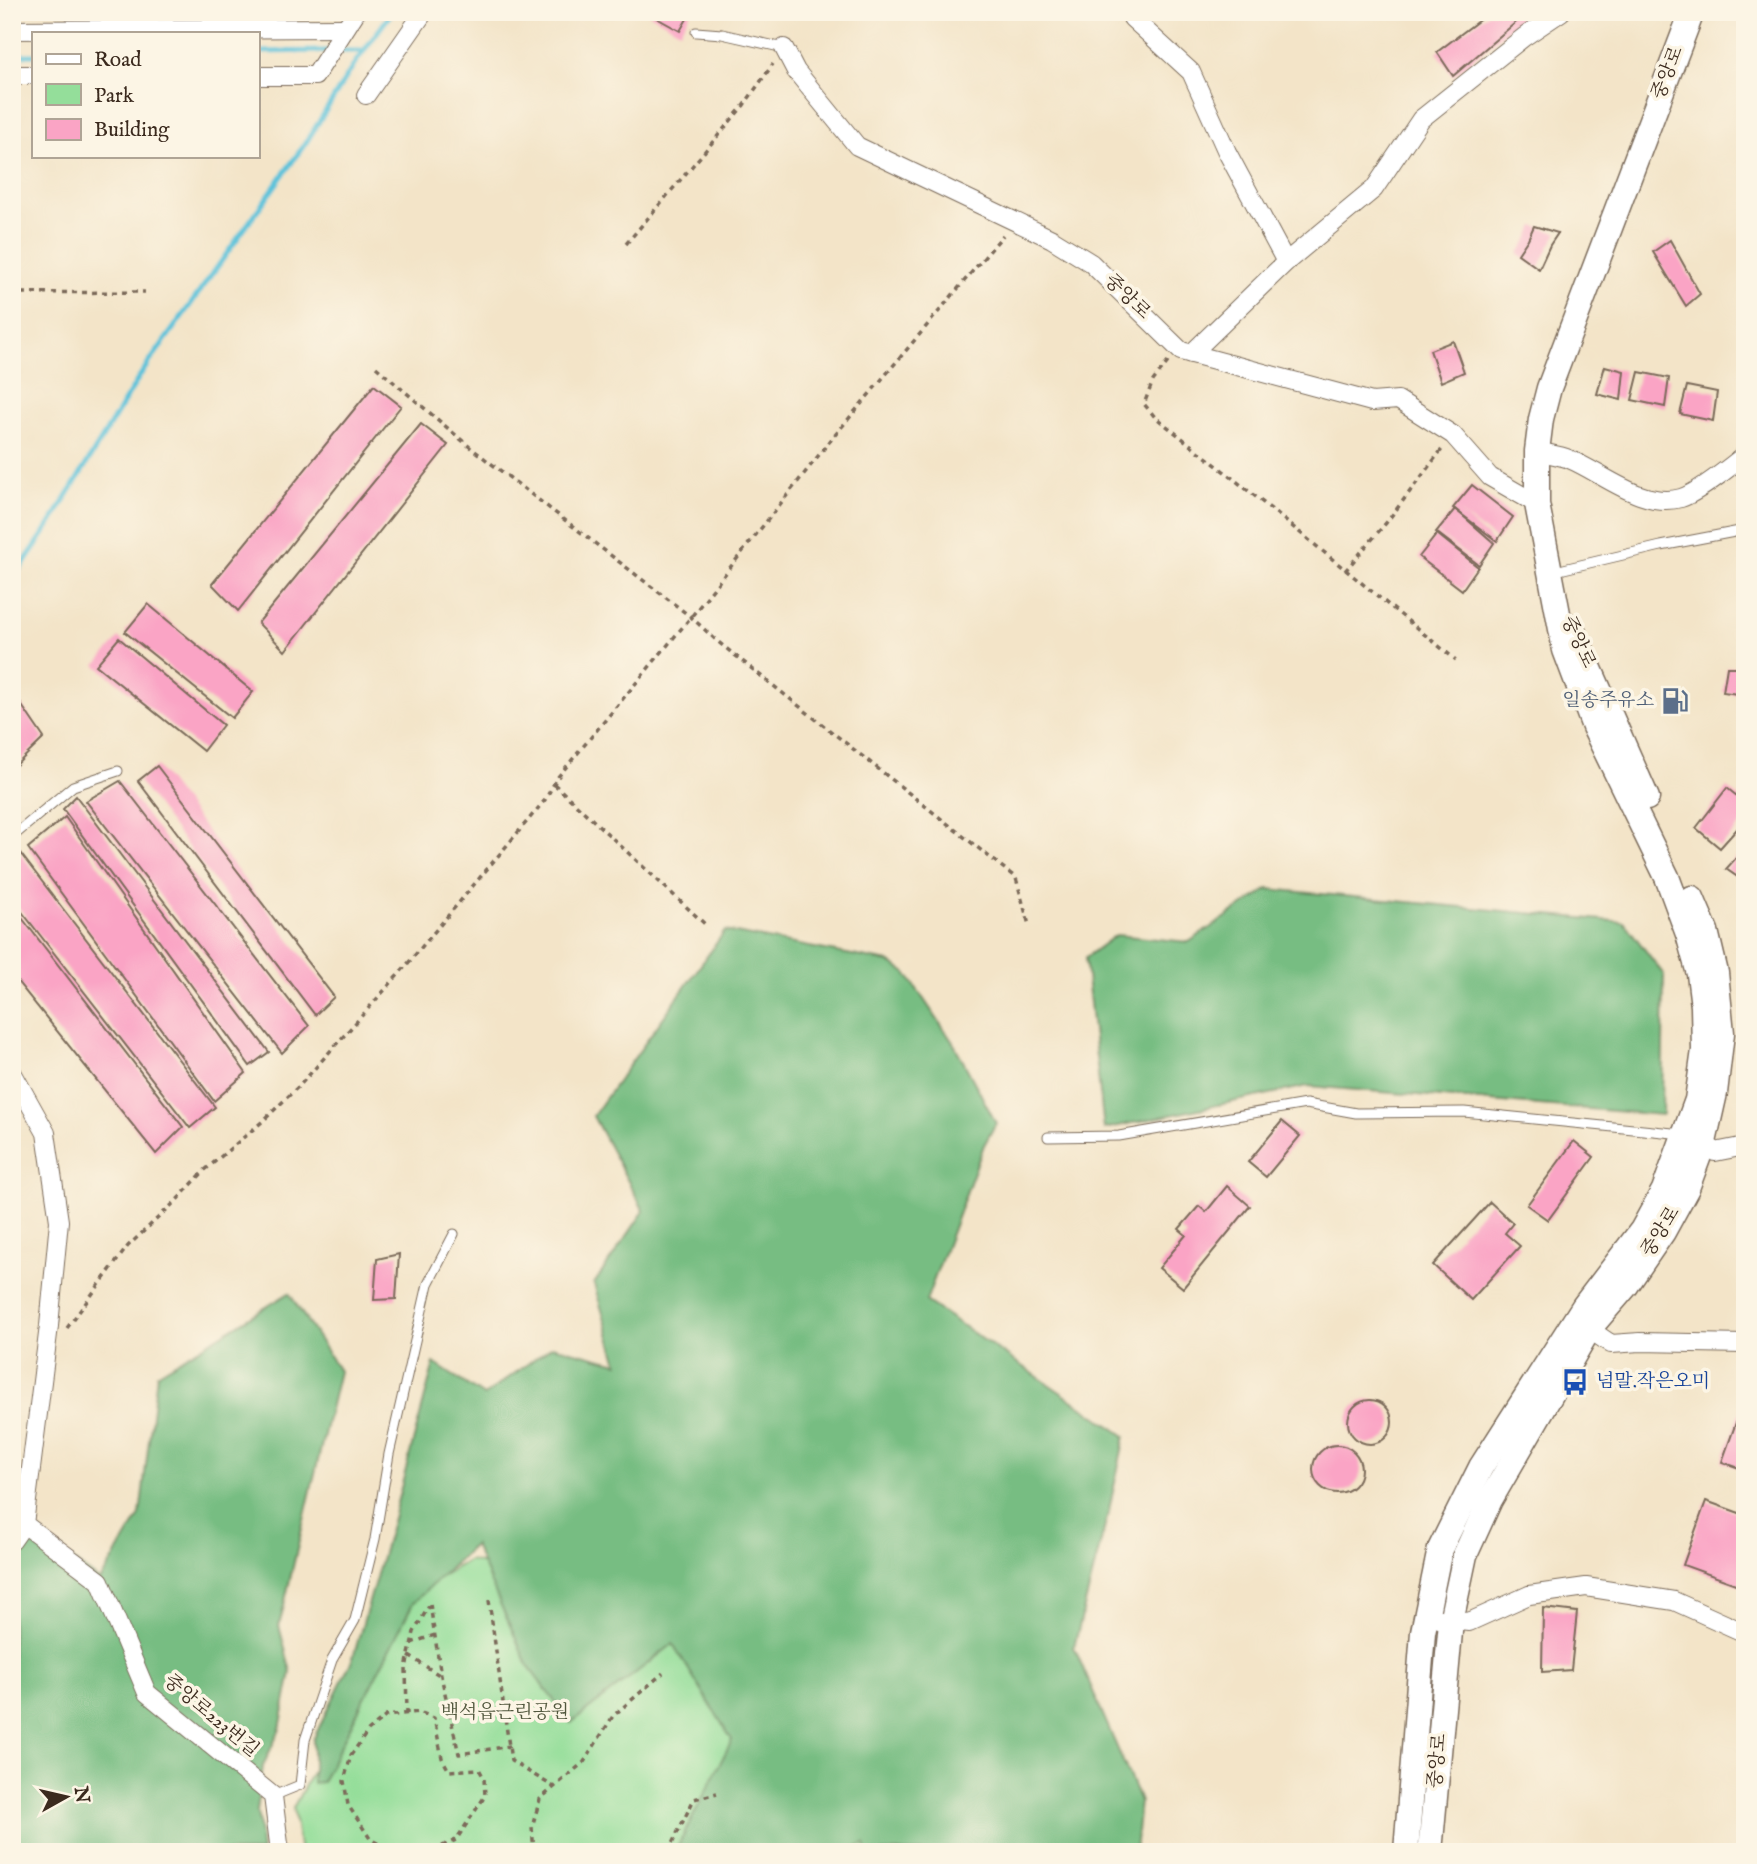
<svg xmlns="http://www.w3.org/2000/svg" width="1757" height="1864" font-family="'IM FELL English','Noto Serif KR',serif">
<rect width="100%" height="100%" fill="#fcf5e5"/>
<filter id="ink" filterUnits="userSpaceOnUse"><feTurbulence type="fractalNoise" baseFrequency=".0143" numOctaves="2"/><feDisplacementMap in="SourceGraphic" scale="14" xChannelSelector="R" yChannelSelector="G"/><feConvolveMatrix kernelMatrix="1 2 1 2 8 2 1 2 1" color-interpolation-filters="sRGB"/></filter>
<filter id="wash" filterUnits="userSpaceOnUse"><feTurbulence type="fractalNoise" baseFrequency=".00686" numOctaves="4" result="noise"/><feDisplacementMap in="SourceGraphic" scale="28" xChannelSelector="R" yChannelSelector="G"/><feGaussianBlur stdDeviation="1.57" result="paint"/><feColorMatrix in="noise" values="0 0 0 0 0 0 0 0 0 0 0 0 0 0 0 0 0 1.4 0 .05"/><feComposite in="paint" operator="in"/></filter>
<g filter="url(#wash)">
<rect width="100%" height="100%" fill="#f3e4c8"/>
<path fill="#94de9a" stroke="#68845c" stroke-width="2" d="M469 1560 521 1574 790 1593 1114 1852H300L293 1808 405 1598Z"/>
<g fill="#77bd82" stroke="#597450" stroke-width="2">
<path d="M1268 889 1624 922 1664 975 1662 1115 1308 1086 1104 1129 1085 958 1116 935 1189 942Z"/>
<path d="M725 931 889 962 906 973 954 1044 996 1123 984 1145 926 1301 1125 1436 1109 1510 1074 1647 1140 1801 1135 1852H867L865 1844 841 1852H675L732 1740 673 1644 571 1723 528 1666 474 1545 413 1603 322 1782 313 1783V1740L353 1658 393 1518 434 1363 484 1396 552 1346 618 1363 594 1284 644 1211 593 1116Z"/>
<path d="M289 1293 339 1371 279 1626 291 1672 280 1729 263 1766 257 1811 262 1852H12V1521L24 1524 100 1581 140 1515 157 1374Z"/>
</g>
<g fill="none" stroke-linecap="round" stroke-linejoin="round">
<g stroke="#5cc2da" stroke-width="5">
<path d="M337 51H364"/>
<path d="M257 52 328 51"/>
<path d="M12 55H33"/>
<path d="M12 580 47 529 141 374 307 141 355 63 392 12"/>
</g>
</g>
<g id="blocks">
<g fill="#faa4c5">
<path d="M646 12H691L680 31Z"/>
<path d="M1490 12H1528L1453 76 1437 52Z"/>
<path d="M1534 226 1558 233 1550 245 1539 269 1518 254 1528 239Z"/>
<path d="M1670 240 1700 294 1686 306 1653 252Z"/>
<path d="M1453 341 1464 372 1441 382 1430 350Z"/>
<path d="M1605 366 1624 371 1621 400 1597 394Z"/>
<path d="M1639 372 1669 378 1665 407 1632 400Z"/>
<path d="M374 385 401 406 238 611 212 584Z"/>
<path d="M1687 386 1717 392 1713 421 1680 414Z"/>
<path d="M421 424 448 445 285 651 258 623Z"/>
<path d="M1472 485 1513 517 1497 541 1453 508Z"/>
<path d="M1455 509 1494 543 1479 565 1436 532Z"/>
<path d="M1437 534 1478 567 1462 590 1419 557Z"/>
<path d="M148 604 253 692 232 718 125 632Z"/>
<path d="M119 638 223 725 203 751 96 665Z"/>
<path d="M1727 667H1745V695L1723 692Z"/>
<path d="M12 691 44 738 12 769Z"/>
<path d="M157 766 334 997 315 1015 138 781Z"/>
<path d="M120 781 309 1026 282 1053 86 801Z"/>
<path d="M1727 788 1743 801 1745 799V820L1720 848 1696 828Z"/>
<path d="M76 796 269 1052 250 1066 63 809Z"/>
<path d="M65 817 246 1073 214 1101 28 848Z"/>
<path d="M14 845 215 1107 190 1128 12 899V847Z"/>
<path d="M1745 848V882L1726 869Z"/>
<path d="M12 905 183 1127 156 1154 12 975Z"/>
<path d="M1282 1121 1300 1136 1266 1177 1248 1162Z"/>
<path d="M1574 1141 1594 1157 1548 1220 1527 1205Z"/>
<path d="M1227 1186 1250 1206 1183 1288 1159 1268 1186 1235 1179 1229 1199 1206 1206 1212Z"/>
<path d="M1490 1202 1513 1223 1505 1233 1520 1246 1471 1300 1433 1265Z"/>
<path d="M399 1254 396 1299 374 1300 377 1259Z"/>
<path d="M1744 1400H1745V1470L1722 1462Z"/>
<circle cx="1370" cy="1422" r="22"/>
<circle cx="1337" cy="1469" r="24"/>
<path d="M1706 1501 1745 1515V1576L1741 1586 1683 1565Z"/>
<path d="M1543 1608 1577 1612 1571 1670 1542 1672Z"/>
</g>
</g>
</g>
<g filter="url(#ink)">
<use href="#blocks" fill-opacity="0" stroke="#7b6b5a" stroke-width="2"/>
<g fill="none" stroke-linecap="round" stroke-linejoin="round">
<defs>
<g id="lane">
<path d="M696 32 722 34 784 48"/>
<path d="M1551 572 1661 546 1745 530"/>
<path d="M12 837 73 786 118 771"/>
<path d="M1048 1137 1119 1136 1306 1104 1356 1113 1464 1112 1683 1134"/>
<path d="M273 1796 300 1785 305 1740 332 1660 355 1620 375 1539 389 1454 428 1284 454 1234"/>
</g>
<g id="street">
<path d="M1131 12 1132 18 1191 72 1227 152 1286 262"/>
<path d="M12 30 345 28"/>
<path d="M784 48 796 71 857 146 1052 239 1091 263 1181 351 1372 402 1398 400 1453 435 1490 477 1537 504"/>
<path d="M12 75H33"/>
<path d="M257 76H315L356 12"/>
<path d="M366 95 424 12"/>
<path d="M1191 354 1286 262 1374 189 1421 119 1524 37 1561 12"/>
<path d="M1537 451C1548 454 1559 455 1569 459 1603 473 1642 509 1681 498 1698 493 1730 467 1745 455"/>
<path d="M12 1072 46 1133 59 1221 49 1326 24 1524 100 1581 147 1693 273 1796 280 1852"/>
<path d="M1704 1142 1715 1152 1745 1146"/>
<path d="M1581 1321 1589 1329 1611 1344 1640 1342 1745 1344"/>
<path d="M12 1541 24 1524"/>
<path d="M1439 1619 1469 1622 1529 1595 1586 1587 1674 1601 1745 1633"/>
</g>
<g id="secondary">
<path d="M1571 626 1647 798"/>
<path d="M1406 1852 1423 1632 1440 1549 1481 1467 1584 1306 1642 1230 1664 1190 1697 1100 1704 1050 1703 1006 1699 974 1688 934 1667 877 1594 727 1565 650 1537 504V451L1541 419 1549 388 1692 12"/>
<path d="M1430 1852 1451 1621 1465 1555 1490 1500 1589 1329 1626 1286 1663 1232 1687 1188 1704 1142 1715 1093 1722 1033 1716 973 1706 931 1692 898"/>
</g>
</defs>
<use href="#lane" stroke="#7b6b5a" stroke-width="11"/>
<use href="#street" stroke="#7b6b5a" stroke-width="20"/>
<use href="#secondary" stroke="#7b6b5a" stroke-width="27"/>
<g stroke="#7b6b5a" stroke-width="3.5" stroke-dasharray="5 5" stroke-linecap="butt">
<path d="M626 244 744 105 773 64"/>
<path d="M12 293 145 292"/>
<path d="M1168 362 1153 381 1144 404 1155 417C1257 496 1356 579 1456 660"/>
<path d="M376 367 471 448 691 617 717 641 1016 878 1029 925"/>
<path d="M1345 571 1386 523 1443 448"/>
<path d="M554 784 707 926"/>
<path d="M67 1328 128 1246 176 1201 205 1170 263 1121 300 1085 399 974 545 800 557 778 691 617 830 441 1003 235"/>
<path d="M489 1600 511 1761 554 1787"/>
<path d="M430 1604 441 1676 459 1754 510 1746"/>
<path d="M411 1643 435 1635"/>
<path d="M409 1656 441 1676"/>
<path d="M407 1714 406 1668 414 1632 429 1606"/>
<path d="M444 1845 450 1852"/>
<path d="M396 1852 371 1840 348 1805 344 1781 351 1755 368 1731 386 1716 419 1712 434 1718 442 1758 449 1771 479 1769 484 1778 485 1796 456 1840 429 1852"/>
<path d="M534 1852 532 1827 540 1799 584 1762 613 1716 663 1673"/>
<path d="M668 1852 694 1799 717 1793"/>
</g>
<use href="#lane" stroke="#fff" stroke-width="9"/>
<use href="#street" stroke="#fff" stroke-width="18"/>
<use href="#secondary" stroke="#fff" stroke-width="24"/>
</g>
</g>
<defs>
<symbol id="fuel-bare" viewBox="-9 -9 18 18"><path d="M-5.5-6h7V0h2V4h1.3V-2.5L3-4.5l.8-.8L6-3V5H2.5V1h-1V6h-7ZM-4.2-4.7v3.2H.2V-4.7Z" fill="#5c6f8a" stroke="#fcf5e5" stroke-width="2.5" paint-order="stroke"/></symbol>
<symbol id="bus-bare" viewBox="-9 -9 18 18"><path d="M-5-6H5V4H4V6H2V4H-2V6H-4V4H-5ZM-3.5-4V0h7V-4ZM-3.5 1.2v1.5H-2V1.2ZM2 1.2v1.5H3.5V1.2Z" fill="#1a4fb4" stroke="#fcf5e5" stroke-width="2.5" paint-order="stroke"/></symbol>
</defs>
<g fill-rule="evenodd">
<use href="#fuel-bare" x="1656" y="682" width="38" height="38"/>
<use href="#bus-bare" x="1556" y="1363" width="38" height="38"/>
</g>
<g text-anchor="middle" dominant-baseline="central" stroke-width="7" stroke-linejoin="round" paint-order="stroke">
<g font-size="19" fill="#3b2a1e" stroke="#fcf5e5">
<text transform="translate(1668 73) rotate(-69)">중앙로</text>
<text transform="translate(1127 297) rotate(44)">중앙로</text>
<text transform="translate(1578 642) rotate(65)">중앙로</text>
<text transform="translate(1661 1232) rotate(-58)">중앙로</text>
<text transform="translate(211 1716) rotate(40)">중앙로223번길</text>
<text transform="translate(1438 1761) rotate(-85)">중앙로</text>
</g>
<g font-size="19" fill="#4e5e75" stroke="#fcf5e5" text-anchor="end">
<text x="1654" y="701">일송주유소</text>
</g>
<g font-size="19" fill="#164399" stroke="#fcf5e5" text-anchor="start">
<text x="1596" y="1382">넘말.작은오미</text>
</g>
<g font-size="19" fill="#51573d" stroke="#fcf5e5">
<text x="505" y="1713">백석읍근린공원</text>
</g>
</g>
<rect width="1757" height="1864" fill="none" stroke="#fcf5e5" stroke-width="42"/>
<rect x="32" y="32" width="228" height="126" fill="#fcf5e5" stroke="#afa495" stroke-width="2"/>
<rect x="46" y="54" width="35" height="10" fill="#ffffff" stroke="#afa495" stroke-width="2"/>
<text x="94" y="66" font-size="21" fill="#3b2a1e">Road</text>
<rect x="46" y="84" width="35" height="21" fill="#94de9a" stroke="#afa495" stroke-width="2"/>
<text x="94" y="102" font-size="21" fill="#3b2a1e">Park</text>
<rect x="46" y="119" width="35" height="21" fill="#faa4c5" stroke="#afa495" stroke-width="2"/>
<text x="94" y="136" font-size="21" fill="#3b2a1e">Building</text>
<g transform="translate(66 1797) rotate(82)" stroke="#fcf5e5" stroke-width="5" paint-order="stroke">
<path d="M0-5L12 26L0 18L-12 26Z" fill="#3b2a1e"/>
<text y="-10" font-size="19" font-weight="bold" text-anchor="middle" fill="#3b2a1e">N</text>
</g>
</svg>
